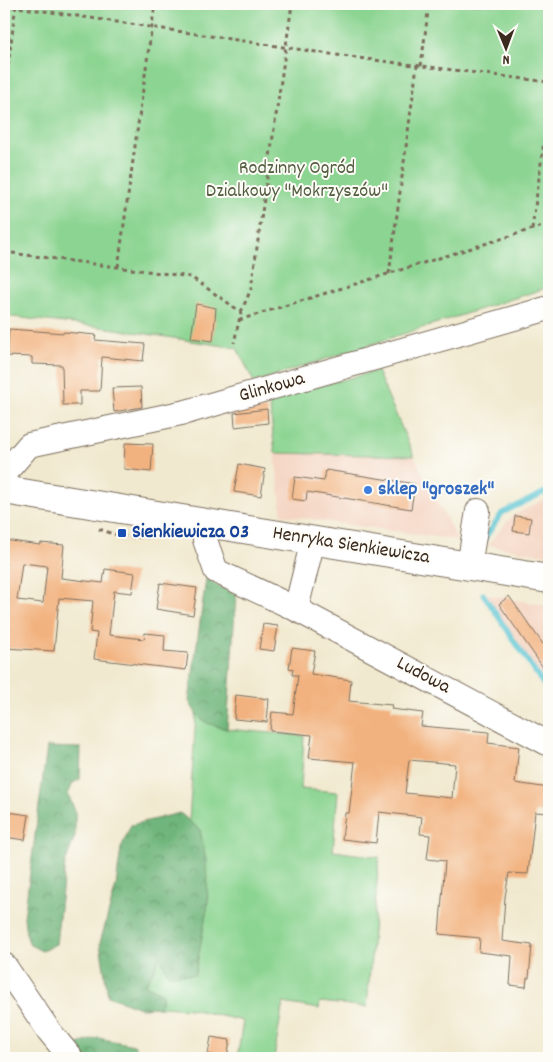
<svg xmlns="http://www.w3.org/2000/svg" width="553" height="1062" font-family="Dekko,sans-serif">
<defs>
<pattern id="forest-crowns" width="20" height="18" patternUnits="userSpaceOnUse" patternTransform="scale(1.25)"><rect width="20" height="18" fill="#70b67b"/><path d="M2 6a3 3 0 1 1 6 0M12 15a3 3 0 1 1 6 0" fill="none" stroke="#5d9464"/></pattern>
</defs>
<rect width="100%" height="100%" fill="#fdfcf7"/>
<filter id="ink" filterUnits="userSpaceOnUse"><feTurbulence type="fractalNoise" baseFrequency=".02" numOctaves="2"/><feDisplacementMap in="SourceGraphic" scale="10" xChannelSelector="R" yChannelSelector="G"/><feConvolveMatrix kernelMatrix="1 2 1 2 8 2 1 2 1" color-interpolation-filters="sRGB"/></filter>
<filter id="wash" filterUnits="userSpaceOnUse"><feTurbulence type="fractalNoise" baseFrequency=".0096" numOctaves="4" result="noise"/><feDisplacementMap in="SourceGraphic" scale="20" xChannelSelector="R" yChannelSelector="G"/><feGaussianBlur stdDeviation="1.12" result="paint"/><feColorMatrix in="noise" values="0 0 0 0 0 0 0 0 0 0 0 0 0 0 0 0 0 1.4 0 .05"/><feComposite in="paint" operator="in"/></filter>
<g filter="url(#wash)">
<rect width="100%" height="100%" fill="#f1e9cf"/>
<g fill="#f4d3c0">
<path d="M275 453 414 456 457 540 282 515Z"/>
<path d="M549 497V556L488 545 512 516Z"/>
<path d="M485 594 549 606V693Z"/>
</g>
<g fill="#8bd491" stroke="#637f58">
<path d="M4 4H549V287L254 382 237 348 109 328 4 316Z"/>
<path d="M377 371 414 456 275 453 269 399Z"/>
<path d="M196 714 211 724 227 729 304 736 301 789 338 792 333 851 379 857 367 1007 320 1002 319 1009 283 1003 274 1058H237L243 1021 191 1009 161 1007 163 994 145 985 154 970 160 955 200 830 189 821Z"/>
</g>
<g fill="url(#forest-crowns)" stroke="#56704c">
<path d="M206 579 236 595 227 729C204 723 200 722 189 701Z"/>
<path d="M47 747 81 748 80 779 73 783 68 794 75 811V836L65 863 56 944 42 951 30 945 26 934 24 917Z"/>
<path d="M180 813 200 830 206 861 208 904 195 975 168 974 160 955 154 970 145 985 163 994 161 1007 140 1008 108 996 100 943 116 886 121 848 131 825Z"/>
<path d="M98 1038 134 1045 143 1058H85L78 1044Z"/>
</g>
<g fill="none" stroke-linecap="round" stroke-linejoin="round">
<g stroke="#5ac5d3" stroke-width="5">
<path d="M483 541 502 513 549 490"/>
<path d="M483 594 549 693"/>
</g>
</g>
<g id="blocks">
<g fill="#f2b27f" fill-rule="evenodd">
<path d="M196 304 216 308 213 341 191 338Z"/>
<path d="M9 329 64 333V332L96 335 95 340 145 344 143 361 102 357 100 391H80V405H63L62 365 32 364V357L7 356Z"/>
<path d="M141 387 142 407 114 412 112 388Z"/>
<path d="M267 409 268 423 235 427 234 413Z"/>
<path d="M125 443 153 444 151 472 124 469Z"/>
<path d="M239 464 265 469 261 496 234 492Z"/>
<path d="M326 470 415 484 411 509 307 492 306 501 292 499 295 477 324 481Z"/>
<path d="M515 516 531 518 529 533 513 531Z"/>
<path d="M4 540 40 545 41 543 64 545 61 578 103 583 105 569 135 573 132 593 114 591 109 635 144 639 145 633 165 635 164 651 188 653 186 670 94 659 97 633 90 632 93 601 59 598 54 651 4 648V585L6 563H4ZM22 563 47 566 43 603 17 600Z"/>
<path d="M160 583 197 588 193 615 156 609Z"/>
<path d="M509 596 543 644 549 640V676L499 604Z"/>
<path d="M263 624 278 626 274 651 259 649Z"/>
<path d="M292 648 315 651 311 674 351 680 349 701 392 705 391 709 423 713 421 726 489 732 488 743 519 747 515 783 549 788V813L535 812 528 874 509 873 505 897 502 941 532 945 529 978H527L526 987 510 985 512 956 479 952 480 938 439 934 445 861 427 859 430 835 420 834 422 817 379 812 376 843 342 839 345 813H349L355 762 309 758 312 735 270 731 272 712 293 714 298 675H292L293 669 289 668ZM409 760 455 764 452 798 405 793Z"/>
<path d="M236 695 269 699 267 722 234 719Z"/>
<path d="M8 812 29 815 25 840 4 837Z"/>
<path d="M211 1037 230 1040 227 1058 208 1054Z"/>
</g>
</g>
</g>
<g filter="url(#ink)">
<use href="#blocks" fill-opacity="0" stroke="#7b6d5c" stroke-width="1"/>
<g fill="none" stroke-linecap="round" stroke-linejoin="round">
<defs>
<g id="minor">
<path d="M4 474 29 445 186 412 549 308"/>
<path d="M209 523 205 540 216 571 296 609"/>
<path d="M313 540 296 609 549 744"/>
<path d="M469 566 478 511"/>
<path d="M4 965 49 1031 71 1058"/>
</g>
<path id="major" d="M4 490 549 579"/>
</defs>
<use href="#minor" stroke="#7b6d5c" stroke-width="26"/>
<use href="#major" stroke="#7b6d5c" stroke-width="30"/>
<g stroke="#7b6d5c" stroke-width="3" stroke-dasharray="4 4" stroke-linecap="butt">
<path d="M4 5 343 56 549 82"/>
<path d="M421 66 429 4"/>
<path d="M4 97 16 4"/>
<path d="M532 229 549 105"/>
<path d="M4 252 191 277 241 312 234 343"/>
<path d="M118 267 155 4"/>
<path d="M389 274 417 65"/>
<path d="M241 312 251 289 292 4"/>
<path d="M239 320 549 224"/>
<path d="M99 529C117 536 132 539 151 537"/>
</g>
<use href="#minor" stroke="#fff" stroke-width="24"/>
<use href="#major" stroke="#fff" stroke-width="28"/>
</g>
</g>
<circle fill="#3f7fe0" stroke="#fdfcf7" stroke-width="2" cx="368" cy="490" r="5"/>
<rect fill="#1a4fb4" stroke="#fdfcf7" stroke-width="2" x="117" y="528" width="10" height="10" rx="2.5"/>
<g text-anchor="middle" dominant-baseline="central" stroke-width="4" stroke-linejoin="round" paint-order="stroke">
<g font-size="20" fill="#535d40" stroke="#fdfcf7">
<text x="297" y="169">Rodzinny Ogród<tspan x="297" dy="23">Dzialkowy "Mokrzyszów"</tspan></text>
</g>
<g font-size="20" fill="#3b2a1e" stroke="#fdfcf7">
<text transform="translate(272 388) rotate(-16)">Glinkowa</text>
<text transform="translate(351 546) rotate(9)">Henryka Sienkiewicza</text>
<text transform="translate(423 676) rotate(28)">Ludowa</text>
</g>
<g font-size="20" font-weight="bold" fill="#366cbe" stroke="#fdfcf7" text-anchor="start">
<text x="378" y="490">sklep "groszek"</text>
</g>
<g font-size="20" font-weight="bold" fill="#164399" stroke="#fdfcf7" text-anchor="start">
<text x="132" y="533">Sienkiewicza 03</text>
</g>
</g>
<rect width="553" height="1062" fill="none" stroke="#fdfcf7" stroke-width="20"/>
<g transform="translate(506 48) rotate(179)" stroke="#fdfcf7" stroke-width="4" paint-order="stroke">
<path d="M0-4L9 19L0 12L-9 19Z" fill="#3b2a1e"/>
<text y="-8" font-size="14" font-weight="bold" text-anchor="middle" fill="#3b2a1e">N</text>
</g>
</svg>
